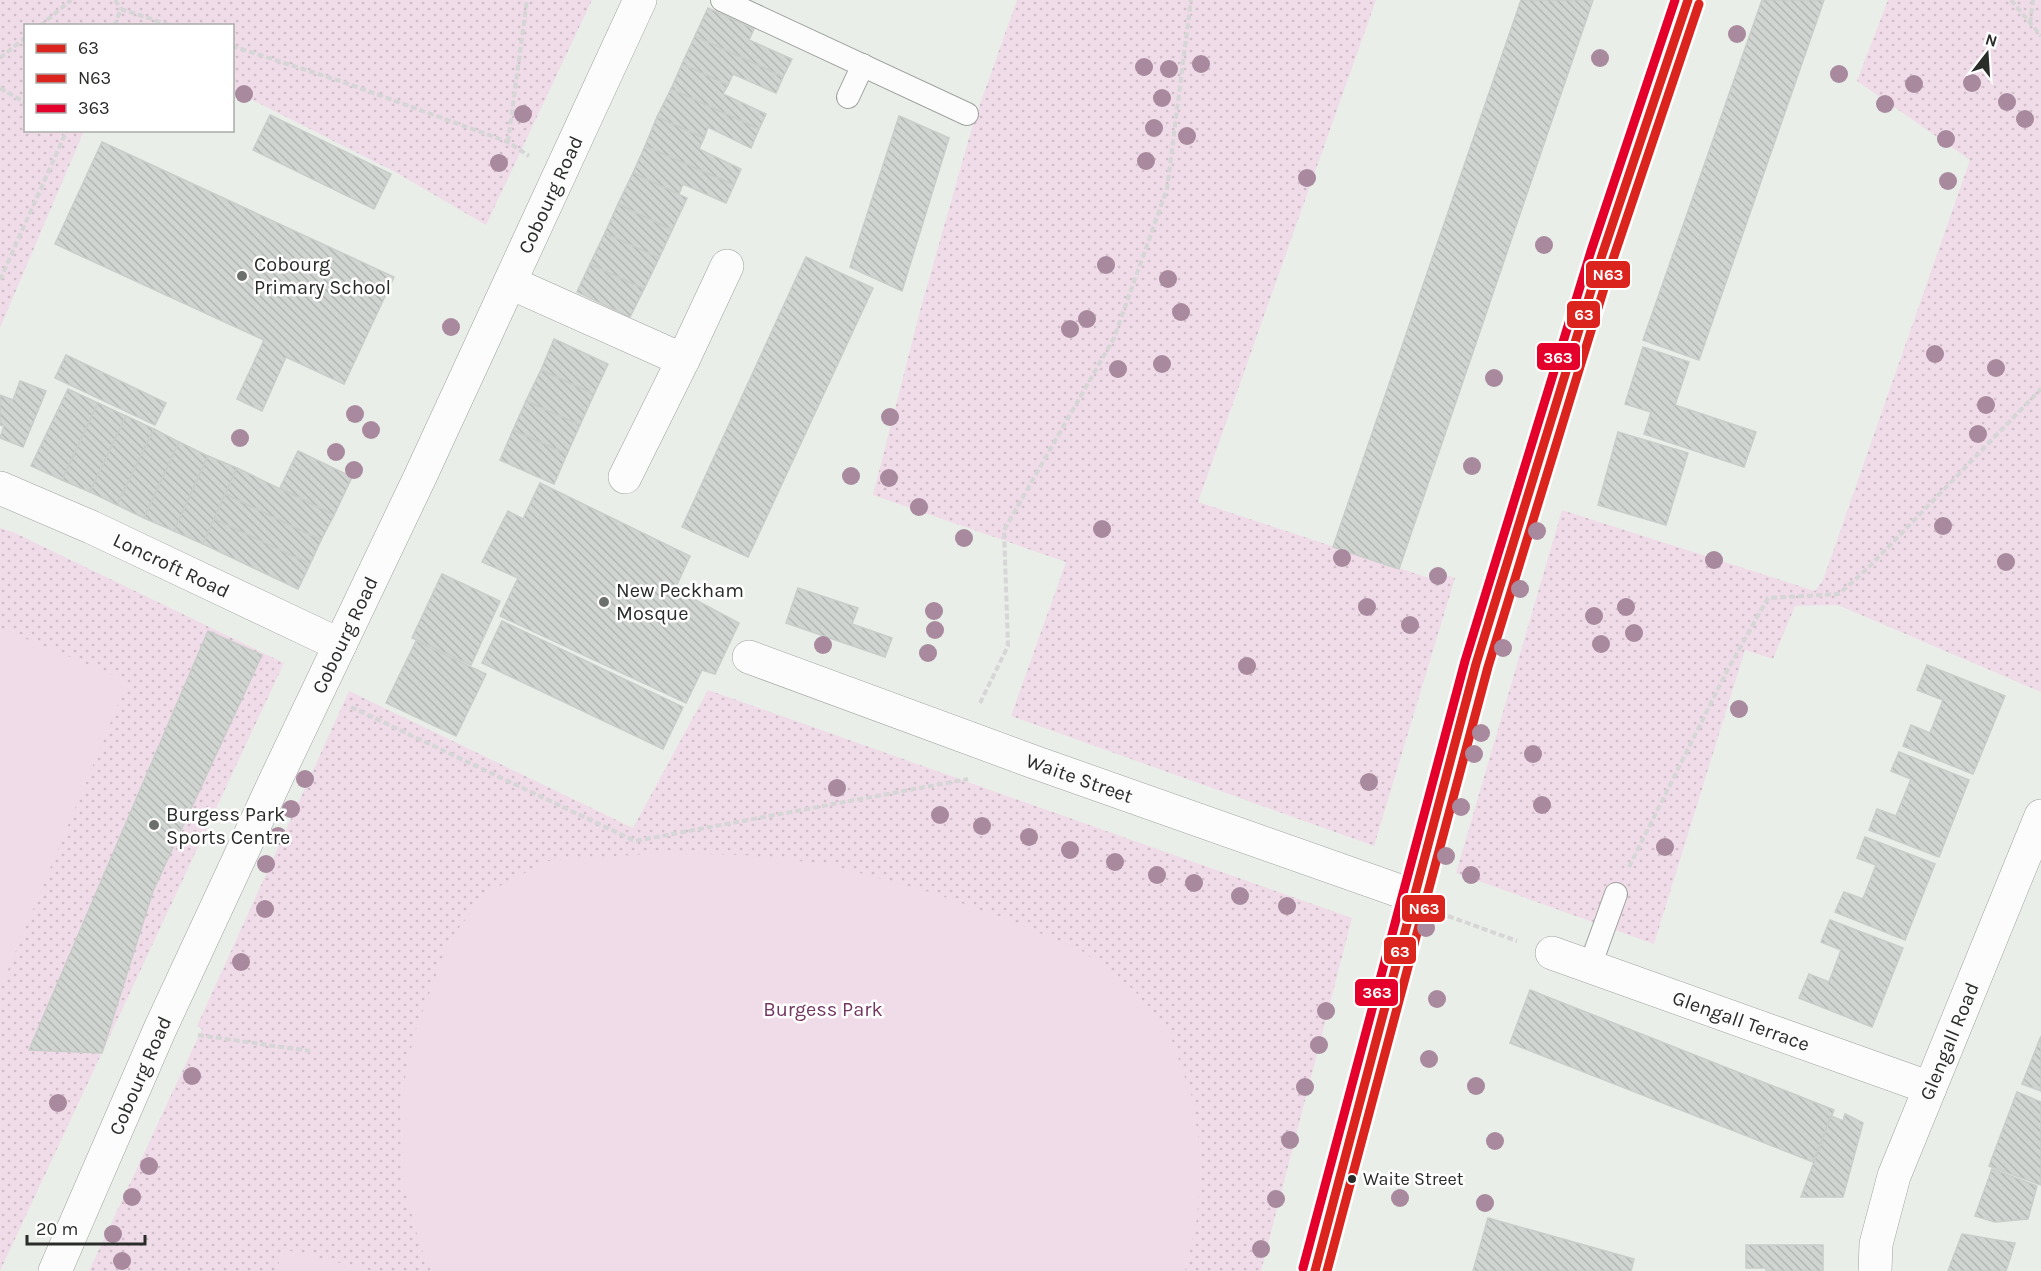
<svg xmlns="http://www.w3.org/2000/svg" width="2041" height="1271" font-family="Karla,sans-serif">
<defs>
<pattern id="grass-dots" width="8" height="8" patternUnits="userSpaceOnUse" patternTransform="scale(1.5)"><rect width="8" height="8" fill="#f0dce8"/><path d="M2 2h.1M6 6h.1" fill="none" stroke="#cebdc7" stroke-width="1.8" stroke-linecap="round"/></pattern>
<pattern id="building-back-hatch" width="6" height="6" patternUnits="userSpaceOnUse" patternTransform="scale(1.5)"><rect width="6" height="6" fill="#d1d5d1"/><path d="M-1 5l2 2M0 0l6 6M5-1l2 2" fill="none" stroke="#b3b7b3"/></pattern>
</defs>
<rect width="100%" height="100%" fill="#e9eee9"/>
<g fill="url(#grass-dots)">
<path d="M0 0H592L486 225 397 173 233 90 232 26H26V130L84 131 0 328Z"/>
<path d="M1017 0H1376L1198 502 1435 580 1442 574 1455 578 1374 846 1011 716 1066 562 873 495 920 311 973 124Z"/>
<path d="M1888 0H2041V692L1838 605 1795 606 1773 659 1745 650 1654 944 1456 873 1562 510 1815 591 1823 580 1970 160 1857 81Z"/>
<path d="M0 528 13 532 284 663 0 1271Z"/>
<path d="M708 690 1352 918 1261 1271H89L202 1029 197 1026 349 691 633 828Z"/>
</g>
<g fill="#f0dce8">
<path d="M0 628 128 681 0 989Z"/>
<path d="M662 853 744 855 827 864 933 893 1009 920 1082 951 1134 990 1170 1035 1193 1100 1201 1160 1197 1219 1185 1271H431L420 1245 402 1179 400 1102 414 1035 449 940 488 892 548 861Z"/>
<path d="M282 1249 373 1271H277Z"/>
</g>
<g fill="url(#building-back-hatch)" stroke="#c9cdc9" stroke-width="1.5">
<path d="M1521 0H1593L1399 569 1333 547Z"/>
<path d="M1762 0H1824L1699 360 1643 340Z"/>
<path d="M708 8 754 29 749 40 792 59 783 77 695 36Z"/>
<path d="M695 36 783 77 776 93 733 74 728 85 682 64Z"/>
<path d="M682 64 728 85 723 94 766 114 759 129 671 89Z"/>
<path d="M671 89 759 129 751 148 708 127 704 138 657 117Z"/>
<path d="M270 115 391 174 374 209 253 150Z"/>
<path d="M899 116 949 138 902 291 850 267Z"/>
<path d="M657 117 704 138 699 149 741 169 734 185 645 146Z"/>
<path d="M102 142 394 277 344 384 286 357 262 411 237 399 264 340 55 244Z"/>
<path d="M645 146 734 185 726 203 683 184 679 194 633 173Z"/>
<path d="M633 173 687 198 672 230 618 204Z"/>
<path d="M618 204 672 230 659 258 605 233Z"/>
<path d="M605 233 659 258 644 289 590 264Z"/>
<path d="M806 257 873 288 748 557 682 527Z"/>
<path d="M590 264 644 289 630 317 577 292Z"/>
<path d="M554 339 608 364 594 394 541 370Z"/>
<path d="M1643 347 1689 362 1675 405 1756 432 1744 467 1644 434 1651 412 1625 404Z"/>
<path d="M66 355 166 403 155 425 55 378Z"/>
<path d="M541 370 594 394 580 425 526 401Z"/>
<path d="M20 381 46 391 23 447 0 438 4 426 0 425V395L13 400Z"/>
<path d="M68 389 98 403 62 480 31 466Z"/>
<path d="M526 401 580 425 567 454 513 430Z"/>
<path d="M98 403 126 416 90 492 62 480Z"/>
<path d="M126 416 154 429 117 505 90 492Z"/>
<path d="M154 429 179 442 144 518 117 505Z"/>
<path d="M513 430 567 454 554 484 500 460Z"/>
<path d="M1618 432 1688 453 1666 525 1598 505Z"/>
<path d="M179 442 208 456 174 531 144 518Z"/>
<path d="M298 451 352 477 334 515 280 488Z"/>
<path d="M208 456 237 468 203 544 174 531Z"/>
<path d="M237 468 334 515 321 540 225 494Z"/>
<path d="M540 483 690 556 675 589 739 623 715 674 702 670 686 703 500 616 518 578 482 562 508 511 523 519Z"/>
<path d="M225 494 321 540 310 564 214 519Z"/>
<path d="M214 519 310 564 298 589 203 544Z"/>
<path d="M442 574 500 601 471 665 412 638Z"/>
<path d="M798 588 858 608 852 624 892 638 885 657 786 623Z"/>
<path d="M502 621 683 707 663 749 482 663Z"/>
<path d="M208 631 262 655 153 891 102 1053 29 1050Z"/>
<path d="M416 641 486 674 456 736 386 703Z"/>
<path d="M1927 665 2005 696 1973 774 1903 746 1911 725 1930 733 1943 700 1917 690Z"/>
<path d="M1899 752 1969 780 1939 857 1869 830 1877 809 1896 816 1911 779 1891 771Z"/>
<path d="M1865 837 1935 864 1905 940 1835 912 1844 892 1863 899 1876 865 1857 858Z"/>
<path d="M1830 920 1903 948 1872 1027 1799 998 1809 974 1829 982 1841 950 1821 942Z"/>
<path d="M1530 990 1834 1110 1813 1162 1510 1043Z"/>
<path d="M2041 1036V1091L2022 1084Z"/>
<path d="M2017 1092 2041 1102V1185L1989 1166Z"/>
<path d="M1845 1114 1863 1123 1843 1197H1801L1831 1116 1843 1121Z"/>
<path d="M1992 1169 2037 1186 2028 1219 1995 1222 1975 1216Z"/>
<path d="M1488 1218 1634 1259 1631 1271H1473Z"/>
<path d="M1962 1234 2015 1243 2006 1271H1948Z"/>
<path d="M1746 1245H1823V1271H1766V1268H1746Z"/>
</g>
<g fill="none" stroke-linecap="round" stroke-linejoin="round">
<defs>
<g id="lane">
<path d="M722 0 967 114"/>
<path d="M848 97 863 65"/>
<path d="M1590 966 1616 894"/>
</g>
<g id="street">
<path d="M511 283 683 360 727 266"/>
<path d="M625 477 683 360"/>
<path id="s1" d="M0 488 91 527 340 645"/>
<path id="s2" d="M749 657 1034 762 1414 896"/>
<path id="s3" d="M1552 953 1930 1088"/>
<path id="s4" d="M55 1271 160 1029 276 779 420 477 640 0"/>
<path id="s5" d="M1875 1271 1876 1244 1894 1176 2041 816"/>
</g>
<path id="secondary" d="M1315 1271 1476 664 1524 504 1602 255 1688 0"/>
</defs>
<use href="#lane" stroke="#9ea29e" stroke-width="24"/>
<use href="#street" stroke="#9ea29e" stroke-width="34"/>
<use href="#secondary" stroke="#9ea29e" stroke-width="34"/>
<g stroke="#d5d6d5" stroke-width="4" stroke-dasharray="6 3" stroke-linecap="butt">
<path d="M115 0 121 9"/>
<path d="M2011 0 2041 36"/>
<path d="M2030 23 2033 0"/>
<path d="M40 26 71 0"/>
<path d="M114 26 121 9 172 26"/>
<path d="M232 46 343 82 508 142 529 156"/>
<path d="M0 58 26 37"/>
<path d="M0 88 26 103"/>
<path d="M508 142 527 0"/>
<path d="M0 280 67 130"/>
<path d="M980 703 1008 646 1004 530 1114 338 1167 189 1191 0"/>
<path d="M351 707 635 841 968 779"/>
<path d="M1629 867 1728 669 1768 598 1839 594 1867 569 2041 389"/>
<path d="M1448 916 1517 941"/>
<path d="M198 1035 310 1051"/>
</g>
<use href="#lane" stroke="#fcfcfc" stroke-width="22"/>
<use href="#street" stroke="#fcfcfc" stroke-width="33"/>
<use href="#secondary" stroke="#fcfcfc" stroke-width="33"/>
<defs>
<path id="bus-1" d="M1315 1271 1476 664 1602 255 1688 0"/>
<path id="bus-2" d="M1327 1271 1488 667 1613 259 1699 4"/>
<path id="bus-3" d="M1303 1268 1465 661 1591 251 1675 0"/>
</defs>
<use href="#bus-1" stroke="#fff" stroke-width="14"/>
<use href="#bus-2" stroke="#fff" stroke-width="14"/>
<use href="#bus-3" stroke="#fff" stroke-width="14"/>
<use href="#bus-1" stroke="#dc241f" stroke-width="9"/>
<use href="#bus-2" stroke="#dc241f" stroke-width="9"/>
<use href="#bus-3" stroke="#e4002b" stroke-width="9"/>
</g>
<g fill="#a8899e">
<circle cx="1737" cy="34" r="9"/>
<circle cx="1600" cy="58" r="9"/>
<circle cx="1201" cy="64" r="9"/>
<circle cx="1144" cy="67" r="9"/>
<circle cx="1169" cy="69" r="9"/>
<circle cx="1839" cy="74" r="9"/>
<circle cx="1972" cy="83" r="9"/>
<circle cx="1914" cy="84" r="9"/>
<circle cx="244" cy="94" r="9"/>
<circle cx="1162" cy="98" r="9"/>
<circle cx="2007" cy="102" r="9"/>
<circle cx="1885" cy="104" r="9"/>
<circle cx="523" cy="114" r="9"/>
<circle cx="2025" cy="119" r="9"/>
<circle cx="1154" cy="128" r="9"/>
<circle cx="1187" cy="136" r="9"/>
<circle cx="1946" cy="139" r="9"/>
<circle cx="1146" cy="161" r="9"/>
<circle cx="499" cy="163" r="9"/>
<circle cx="1307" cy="178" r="9"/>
<circle cx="1948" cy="181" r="9"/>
<circle cx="1544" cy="245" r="9"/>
<circle cx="1106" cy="265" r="9"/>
<circle cx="1168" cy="279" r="9"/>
<circle cx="1181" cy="312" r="9"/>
<circle cx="1087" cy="319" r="9"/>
<circle cx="451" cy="327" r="9"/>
<circle cx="1070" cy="329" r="9"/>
<circle cx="1935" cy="354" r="9"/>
<circle cx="1162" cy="364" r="9"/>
<circle cx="1996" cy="368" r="9"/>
<circle cx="1118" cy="369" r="9"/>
<circle cx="1494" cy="378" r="9"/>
<circle cx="1986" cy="405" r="9"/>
<circle cx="355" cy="414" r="9"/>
<circle cx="890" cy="417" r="9"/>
<circle cx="371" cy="430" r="9"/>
<circle cx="1978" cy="434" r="9"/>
<circle cx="240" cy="438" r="9"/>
<circle cx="336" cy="452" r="9"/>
<circle cx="1472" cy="466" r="9"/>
<circle cx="354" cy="470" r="9"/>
<circle cx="851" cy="476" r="9"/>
<circle cx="889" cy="478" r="9"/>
<circle cx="919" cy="507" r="9"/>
<circle cx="1943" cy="526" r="9"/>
<circle cx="1102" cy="529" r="9"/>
<circle cx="1537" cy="531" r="9"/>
<circle cx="964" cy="538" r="9"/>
<circle cx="1342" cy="558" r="9"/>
<circle cx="1714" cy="560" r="9"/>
<circle cx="2006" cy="562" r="9"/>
<circle cx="1438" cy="576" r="9"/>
<circle cx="1520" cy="589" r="9"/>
<circle cx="1367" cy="607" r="9"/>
<circle cx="1626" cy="607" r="9"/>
<circle cx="934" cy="611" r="9"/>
<circle cx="1594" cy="616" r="9"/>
<circle cx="1410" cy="625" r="9"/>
<circle cx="935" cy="630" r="9"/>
<circle cx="1634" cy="633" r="9"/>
<circle cx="1601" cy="644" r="9"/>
<circle cx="823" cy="645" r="9"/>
<circle cx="1503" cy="648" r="9"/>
<circle cx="928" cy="653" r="9"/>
<circle cx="1247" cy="666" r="9"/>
<circle cx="1739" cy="709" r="9"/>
<circle cx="1481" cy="733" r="9"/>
<circle cx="1474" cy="754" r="9"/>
<circle cx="1533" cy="754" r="9"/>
<circle cx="305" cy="779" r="9"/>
<circle cx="1369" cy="782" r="9"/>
<circle cx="837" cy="788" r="9"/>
<circle cx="1542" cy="805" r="9"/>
<circle cx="1461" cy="807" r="9"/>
<circle cx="291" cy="809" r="9"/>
<circle cx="940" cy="815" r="9"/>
<circle cx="982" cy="826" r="9"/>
<circle cx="278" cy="836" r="9"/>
<circle cx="1029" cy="837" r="9"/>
<circle cx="1665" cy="847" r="9"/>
<circle cx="1070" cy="850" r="9"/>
<circle cx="1446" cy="856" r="9"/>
<circle cx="1115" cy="862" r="9"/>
<circle cx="266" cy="864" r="9"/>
<circle cx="1157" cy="875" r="9"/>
<circle cx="1471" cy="875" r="9"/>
<circle cx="1194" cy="883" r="9"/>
<circle cx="1240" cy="896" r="9"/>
<circle cx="1287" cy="906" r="9"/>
<circle cx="265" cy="909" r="9"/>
<circle cx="1426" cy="928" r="9"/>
<circle cx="241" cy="962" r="9"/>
<circle cx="1437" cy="999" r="9"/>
<circle cx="1326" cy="1011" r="9"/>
<circle cx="1319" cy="1045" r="9"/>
<circle cx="1429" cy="1059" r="9"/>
<circle cx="192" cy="1076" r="9"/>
<circle cx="1476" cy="1086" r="9"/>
<circle cx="1305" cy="1087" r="9"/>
<circle cx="58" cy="1103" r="9"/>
<circle cx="1290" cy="1140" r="9"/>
<circle cx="1495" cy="1141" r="9"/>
<circle cx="149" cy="1166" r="9"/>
<circle cx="132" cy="1197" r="9"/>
<circle cx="1400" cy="1198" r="9"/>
<circle cx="1276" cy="1199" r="9"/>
<circle cx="1485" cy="1203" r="9"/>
<circle cx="113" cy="1234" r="9"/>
<circle cx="1261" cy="1249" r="9"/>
<circle cx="122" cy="1261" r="9"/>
</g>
<g fill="#6c706c" stroke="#fff" stroke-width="2">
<circle cx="242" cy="276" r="6"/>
<circle cx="604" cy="602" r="6"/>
<circle cx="154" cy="825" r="6"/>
</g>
<circle fill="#292c29" stroke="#fff" stroke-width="2" cx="1352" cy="1179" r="5"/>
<g text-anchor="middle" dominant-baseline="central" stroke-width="5" stroke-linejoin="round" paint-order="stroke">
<g font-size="18" fill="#292c29" stroke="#fff" text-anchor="start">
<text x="1363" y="1179">Waite Street</text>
</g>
<g font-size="20" fill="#292c29" stroke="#fff">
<text stroke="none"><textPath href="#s4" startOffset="1185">Cobourg Road</textPath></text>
<text stroke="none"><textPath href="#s1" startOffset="188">Loncroft Road</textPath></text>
<text stroke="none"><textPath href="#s4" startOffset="699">Cobourg Road</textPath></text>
<text stroke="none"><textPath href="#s2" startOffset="352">Waite Street</textPath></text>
<text stroke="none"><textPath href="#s3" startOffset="201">Glengall Terrace</textPath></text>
<text stroke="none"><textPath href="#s5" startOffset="243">Glengall Road</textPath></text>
<text stroke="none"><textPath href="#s4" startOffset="213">Cobourg Road</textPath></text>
</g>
<g font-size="20" fill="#292c29" stroke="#fff" text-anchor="start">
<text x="254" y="264">Cobourg<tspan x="254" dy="23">Primary School</tspan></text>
<text x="616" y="590">New Peckham<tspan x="616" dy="23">Mosque</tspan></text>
<text x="166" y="814">Burgess Park<tspan x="166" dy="23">Sports Centre</tspan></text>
</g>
<g font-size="20" fill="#723661" stroke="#fff">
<text x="823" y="1009">Burgess Park</text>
</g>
</g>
<g stroke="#fff" stroke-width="2">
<rect x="1585" y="260" width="46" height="29" rx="6" fill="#dc241f"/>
<rect x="1566" y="300" width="35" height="29" rx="6" fill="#dc241f"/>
<rect x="1536" y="342" width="45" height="29" rx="6" fill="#e4002b"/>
<rect x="1401" y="894" width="45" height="29" rx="6" fill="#dc241f"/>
<rect x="1383" y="936" width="34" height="29" rx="6" fill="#dc241f"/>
<rect x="1354" y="978" width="45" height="29" rx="6" fill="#e4002b"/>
</g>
<g font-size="16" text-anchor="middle" font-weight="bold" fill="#fff">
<text x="1608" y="280">N63</text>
<text x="1584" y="320">63</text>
<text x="1558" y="363">363</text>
<text x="1424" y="914">N63</text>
<text x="1400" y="957">63</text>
<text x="1377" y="998">363</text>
</g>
<rect x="24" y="24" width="210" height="108" fill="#ffffff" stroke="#a9aba9" stroke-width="1.5"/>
<rect x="36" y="44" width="30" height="9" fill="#dc241f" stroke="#a9aba9" stroke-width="1.5"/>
<text x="78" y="54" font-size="18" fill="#292c29">63</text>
<rect x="36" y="74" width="30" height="9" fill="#dc241f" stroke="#a9aba9" stroke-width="1.5"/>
<text x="78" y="84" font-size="18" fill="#292c29">N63</text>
<rect x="36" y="104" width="30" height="9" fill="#e4002b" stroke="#a9aba9" stroke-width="1.5"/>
<text x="78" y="114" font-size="18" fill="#292c29">363</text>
<g transform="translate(1987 54) rotate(17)" stroke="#ffffff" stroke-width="4.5" paint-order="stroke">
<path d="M0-4.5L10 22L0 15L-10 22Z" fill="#292c29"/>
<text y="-9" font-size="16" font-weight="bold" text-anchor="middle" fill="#292c29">N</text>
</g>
<path d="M27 1235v9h118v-9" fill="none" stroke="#292c29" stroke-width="3"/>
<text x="36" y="1235" font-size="18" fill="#292c29" stroke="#ffffff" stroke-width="4.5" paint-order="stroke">20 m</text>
</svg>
